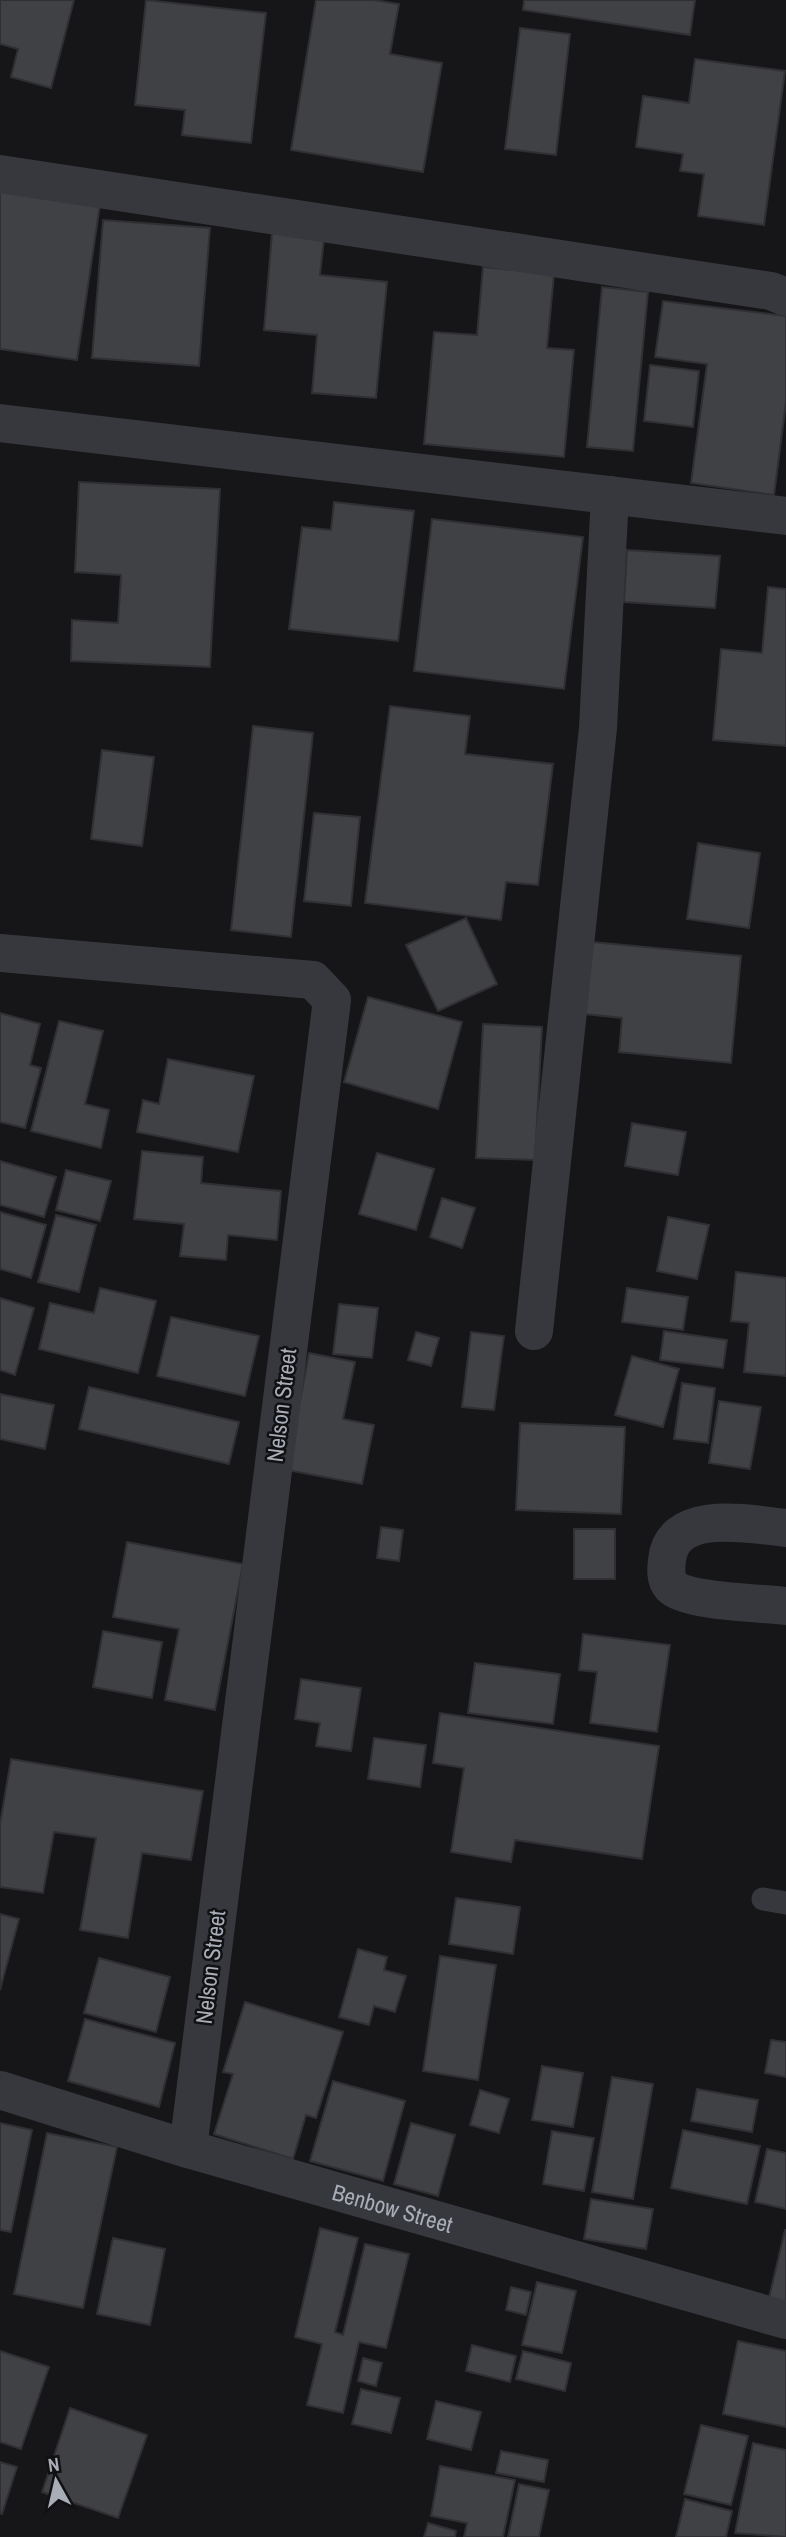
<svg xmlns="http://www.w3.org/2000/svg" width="786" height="2537" font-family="'Archivo Narrow',sans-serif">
<rect width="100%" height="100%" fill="#161618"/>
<g fill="#404145" stroke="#303034" stroke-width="2">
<path d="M0 0H74L51 88 11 77 18 49 0 44Z"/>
<path d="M146 0 266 13 251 143 182 135 185 110 135 105Z"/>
<path d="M316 0H374L399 4 390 54 442 63 423 172 291 150Z"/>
<path d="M524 0H695L690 35 523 10Z"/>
<path d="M520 28 570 34 556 155 505 149Z"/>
<path d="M695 59 785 71 764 225 698 216 704 174 680 171 683 154 636 147 643 96 689 103Z"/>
<path d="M0 187 101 198 77 360 0 349Z"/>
<path d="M103 220 210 228 199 366 92 358Z"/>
<path d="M272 233 324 238 320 275 387 282 376 398 312 393 317 335 264 330Z"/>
<path d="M483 267 554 274 547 348 574 350 564 457 424 444 434 332 477 335Z"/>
<path d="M602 287 648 292 633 451 587 447Z"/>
<path d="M663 301 786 316V402L774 495 691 483 707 364 655 357Z"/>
<path d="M650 365 699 371 693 427 644 421Z"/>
<path d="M79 482 220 489 210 667 71 661 72 620 118 623 121 575 75 572Z"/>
<path d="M334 502 414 511 398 641 289 629 302 527 331 530Z"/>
<path d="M432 519 583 537 564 689 414 671Z"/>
<path d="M627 550 720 556 715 608 624 602Z"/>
<path d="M768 587 786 589V746L713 740 721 649 762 653Z"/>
<path d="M390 706 470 716 465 754 553 764 538 885 506 882 501 920 365 903Z"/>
<path d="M253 726 313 733 291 937 231 930Z"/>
<path d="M102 750 154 757 142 846 91 839Z"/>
<path d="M314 813 360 817 351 906 304 901Z"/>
<path d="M698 843 760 853 749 928 687 919Z"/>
<path d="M466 918 497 984 438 1011 406 945Z"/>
<path d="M592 942 741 956 731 1063 619 1052 622 1018 585 1014Z"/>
<path d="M368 997 462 1022 438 1109 344 1082Z"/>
<path d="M0 1013 40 1024 30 1065 41 1068 25 1128 0 1122Z"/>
<path d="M59 1021 103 1031 85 1104 109 1110 101 1148 31 1131Z"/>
<path d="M483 1024 542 1027 535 1160 476 1158Z"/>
<path d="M168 1059 254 1076 238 1152 137 1132 143 1100 159 1104Z"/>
<path d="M632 1123 686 1132 678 1175 625 1166Z"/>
<path d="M142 1151 203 1157 201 1183 281 1191 277 1240 228 1235 226 1260 180 1256 184 1224 134 1219Z"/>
<path d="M377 1153 434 1169 416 1230 359 1214Z"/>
<path d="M0 1161 56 1177 44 1217 0 1205Z"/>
<path d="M66 1170 111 1181 100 1221 56 1210Z"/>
<path d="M442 1198 475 1208 462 1248 430 1237Z"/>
<path d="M0 1212 46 1225 31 1278 0 1269Z"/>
<path d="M56 1215 96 1225 79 1292 38 1282Z"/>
<path d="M668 1217 709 1225 697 1279 657 1271Z"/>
<path d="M736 1272 786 1278V1376L744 1372 749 1323 731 1321Z"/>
<path d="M100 1288 156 1301 138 1373 39 1349 50 1303 94 1313Z"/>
<path d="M627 1288 688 1297 683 1330 622 1322Z"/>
<path d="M0 1298 34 1308 15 1375 0 1370Z"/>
<path d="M339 1304 378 1308 372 1358 333 1354Z"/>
<path d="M171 1317 259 1336 245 1396 157 1376Z"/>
<path d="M664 1331 727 1340 723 1368 660 1360Z"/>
<path d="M416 1332 439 1338 431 1366 408 1360Z"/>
<path d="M471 1332 504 1336 494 1410 462 1407Z"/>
<path d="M309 1353 355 1362 343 1419 374 1425 362 1484 287 1470Z"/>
<path d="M632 1356 679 1369 663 1427 615 1415Z"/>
<path d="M682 1383 715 1388 708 1443 674 1439Z"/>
<path d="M89 1387 239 1422 229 1464 79 1429Z"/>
<path d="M0 1394 54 1405 45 1449 0 1439Z"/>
<path d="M719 1401 761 1407 750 1469 709 1463Z"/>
<path d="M520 1423 625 1427 621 1514 516 1510Z"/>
<path d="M381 1527 403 1530 399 1561 377 1558Z"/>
<rect x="574" y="1529" width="41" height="50"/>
<path d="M127 1542 243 1564 215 1710 165 1700 179 1629 113 1617Z"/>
<path d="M103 1631 162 1642 152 1698 93 1687Z"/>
<path d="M583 1634 670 1645 657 1732 590 1723 597 1672 579 1670Z"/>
<path d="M475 1663 560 1674 553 1724 468 1713Z"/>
<path d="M301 1679 361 1688 351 1751 316 1746 320 1723 295 1719Z"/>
<path d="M440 1713 659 1746 642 1859 515 1840 511 1862 451 1852 464 1768 433 1763Z"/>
<path d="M374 1738 426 1745 420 1787 368 1779Z"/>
<path d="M11 1759 203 1791 191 1860 142 1853 128 1938 80 1930 96 1838 54 1832 43 1893 0 1887V1824Z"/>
<path d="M456 1898 520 1907 513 1954 449 1944Z"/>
<path d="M0 1914 19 1919 0 1990Z"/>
<path d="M358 1949 387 1957 384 1970 406 1976 395 2012 374 2006 369 2025 339 2017Z"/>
<path d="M440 1956 496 1965 478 2080 423 2071Z"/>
<path d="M99 1958 170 1977 156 2032 84 2013Z"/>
<path d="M245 2002 343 2032 316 2118 306 2115 293 2159 214 2134 233 2074 223 2072Z"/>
<path d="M85 2019 175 2043 159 2107 68 2081Z"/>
<path d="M771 2040 786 2042V2077L765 2073Z"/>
<path d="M542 2066 583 2073 573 2127 532 2120Z"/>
<path d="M612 2077 653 2084 633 2199 592 2192Z"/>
<path d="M333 2081 405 2101 383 2181 310 2161Z"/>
<path d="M697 2089 758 2100 752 2132 691 2121Z"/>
<path d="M480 2090 509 2099 499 2133 470 2125Z"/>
<path d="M0 2123 32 2130 11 2232 0 2230Z"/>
<path d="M411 2123 455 2135 438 2196 394 2184Z"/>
<path d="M683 2130 760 2146 747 2204 671 2188Z"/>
<path d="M552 2131 594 2138 584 2191 543 2184Z"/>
<path d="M47 2133 117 2147 83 2308 14 2294Z"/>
<path d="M767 2149 786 2153V2209L755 2202Z"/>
<path d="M591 2199 653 2209 646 2249 584 2239Z"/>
<path d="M320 2228 358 2238 335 2332 343 2335 365 2244 409 2254 386 2348 359 2342 343 2413 307 2405 322 2344 295 2337Z"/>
<path d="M785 2230H786V2302L769 2298Z"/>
<path d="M113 2238 165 2249 150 2325 97 2314Z"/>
<path d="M537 2282 576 2291 562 2353 522 2345Z"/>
<path d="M511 2287 531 2292 526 2315 506 2310Z"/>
<path d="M738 2341 786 2351V2427L723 2414Z"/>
<path d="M472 2345 516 2356 510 2382 466 2371Z"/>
<path d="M0 2351 49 2367 21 2449 0 2442Z"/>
<path d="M523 2351 571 2363 565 2391 516 2379Z"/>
<path d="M363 2358 382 2363 376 2386 358 2381Z"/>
<path d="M361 2389 400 2398 391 2433 352 2424Z"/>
<path d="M436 2401 481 2412 471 2450 427 2439Z"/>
<path d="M70 2408 147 2435 118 2518 42 2492Z"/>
<path d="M701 2425 748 2436 731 2505 684 2494Z"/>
<path d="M753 2443 786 2450V2537L735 2533Z"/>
<path d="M501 2451 548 2460 544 2482 496 2473Z"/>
<path d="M0 2462 17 2467 2 2514 0 2513Z"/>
<path d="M440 2466 515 2480 503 2537H464L467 2523 431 2516Z"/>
<path d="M519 2484 549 2490 539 2537H508Z"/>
<path d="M685 2499 732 2511 726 2537H676Z"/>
<path d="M428 2523 456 2531 455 2537H424Z"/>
</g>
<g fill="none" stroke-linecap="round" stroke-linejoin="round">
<path stroke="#37383d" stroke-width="23" d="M763 1899 786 1903"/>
<g stroke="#37383d" stroke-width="38">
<path d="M0 174 771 291 786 297"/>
<path d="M0 423 786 516"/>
<path d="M0 953 313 980 332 1000 188 2149"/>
<path d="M534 1331 598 728 610 495"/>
<path d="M786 1528C750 1524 672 1508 667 1560 666 1568 665 1579 671 1586 686 1602 762 1603 786 1606"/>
<path id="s1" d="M0 2090 188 2149 786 2320"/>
</g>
</g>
<g text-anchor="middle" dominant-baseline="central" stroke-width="5" stroke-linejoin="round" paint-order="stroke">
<g font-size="23" fill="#a8adb8" stroke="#111113">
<text transform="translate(281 1405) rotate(-83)">Nelson Street</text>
<text transform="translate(210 1967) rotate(-83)">Nelson Street</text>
<text stroke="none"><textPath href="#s1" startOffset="410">Benbow Street</textPath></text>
</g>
</g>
<g transform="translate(56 2481) rotate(352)" stroke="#111113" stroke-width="5" paint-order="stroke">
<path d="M0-5L12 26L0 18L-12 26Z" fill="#a8adb8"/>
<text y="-10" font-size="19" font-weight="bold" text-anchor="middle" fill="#a8adb8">N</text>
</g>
</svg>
